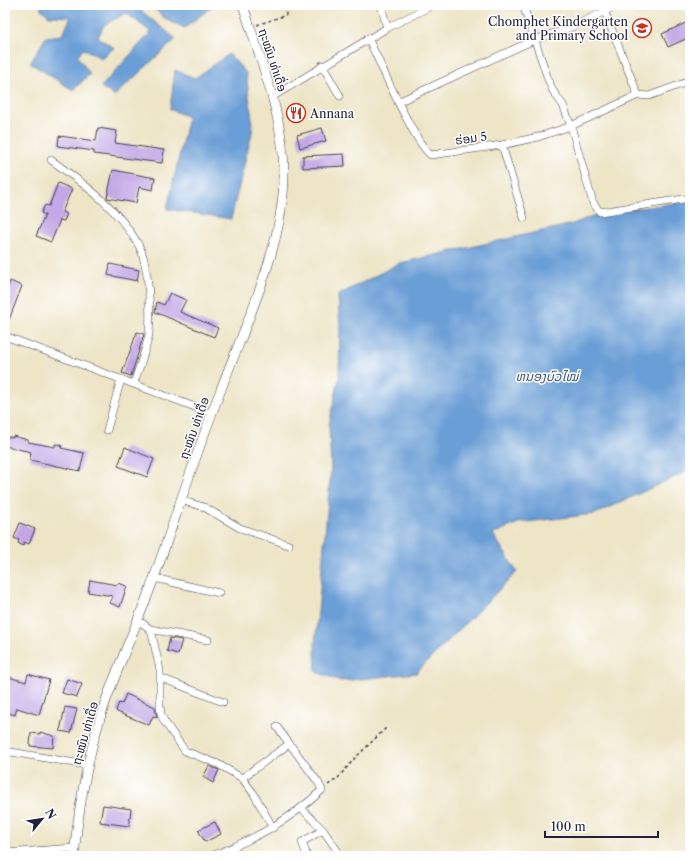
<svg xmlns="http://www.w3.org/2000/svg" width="695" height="861" font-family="'Libre Caslon Text','Noto Sans Lao',serif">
<rect width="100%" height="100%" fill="#fff"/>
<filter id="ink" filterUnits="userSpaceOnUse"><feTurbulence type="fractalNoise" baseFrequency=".025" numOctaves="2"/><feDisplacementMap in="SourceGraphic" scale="8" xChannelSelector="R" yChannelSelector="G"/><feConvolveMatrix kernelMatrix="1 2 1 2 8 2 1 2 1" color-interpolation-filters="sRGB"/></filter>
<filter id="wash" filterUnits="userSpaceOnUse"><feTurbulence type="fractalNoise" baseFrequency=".012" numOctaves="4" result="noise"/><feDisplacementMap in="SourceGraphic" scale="16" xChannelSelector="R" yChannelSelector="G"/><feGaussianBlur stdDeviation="0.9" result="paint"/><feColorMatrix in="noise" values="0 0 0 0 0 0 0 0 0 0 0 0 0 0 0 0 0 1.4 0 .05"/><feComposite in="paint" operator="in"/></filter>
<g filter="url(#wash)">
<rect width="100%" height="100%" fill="#eee5c7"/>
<g fill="#6a9ed6" stroke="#466088">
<path d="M43 5H134L176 39 114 96 101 87 151 32 126 13 104 25 98 37 114 48 101 58 84 49 77 56 90 74 73 90 30 63 46 37 62 35 71 17 49 16 40 8Z"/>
<path d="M150 5H214L185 28 167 20Z"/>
<path d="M229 54 246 73 253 128 231 219 167 209 188 117 170 109 175 70 195 78Z"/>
<path d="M690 201V470L595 514 518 523 493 534 517 572 416 673 341 681 316 672 315 645 331 468 329 425 339 379 340 332 338 295 400 263 573 224 592 216 611 212Z"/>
</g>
<g id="blocks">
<g fill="#c3a7e6">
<path d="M690 21V37L668 47 662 34Z"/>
<path d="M98 128 117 131 115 143 164 150 162 163 94 154V151L58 146 59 136 96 141Z"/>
<path d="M322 128 326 141 300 148 297 135Z"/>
<path d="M344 154 345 166 303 168V156Z"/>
<path d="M113 170 155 178 153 190 139 187 136 203 107 198Z"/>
<path d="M58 183 72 189 62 212 67 214 64 221 60 220 51 242 36 236 45 215 41 213 45 205 49 206Z"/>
<path d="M110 264 139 270 137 281 108 275Z"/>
<path d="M10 281 22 286 5 330V295Z"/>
<path d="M170 293 186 300 180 312 218 328 214 337 155 312 157 302 164 305Z"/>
<path d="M137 332 144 334 131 376 122 373Z"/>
<path d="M5 436 13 438V436L28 440V442L55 447V444L62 445 61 448 84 453 80 471 30 460 31 452 5 446Z"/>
<path d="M125 447 154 459 147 477 118 466Z"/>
<path d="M20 523 35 529 29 544 24 542 23 546 18 543 19 540 14 538Z"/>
<path d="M90 580 117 585 118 583 127 586 120 607 110 603 113 596 88 592Z"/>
<path d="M170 638 182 640 178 654 167 651Z"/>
<path d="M28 674 49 680 39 715 17 708 15 715 5 712V676L26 682Z"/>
<path d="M67 679 82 684 77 697 62 693Z"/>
<path d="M126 694 155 707 157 717 153 716 149 725 117 712 116 710 119 703 122 704Z"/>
<path d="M65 707 77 709 71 733 60 731Z"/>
<path d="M40 732 54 736 53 748 30 746 31 733 40 734Z"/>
<path d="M209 766 219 770 213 783 203 777Z"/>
<path d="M103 805 131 809 129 826 100 822Z"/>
<path d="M215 822 221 834 205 842 198 830Z"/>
</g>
</g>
</g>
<g filter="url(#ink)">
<use href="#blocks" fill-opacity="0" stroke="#413f50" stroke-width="1"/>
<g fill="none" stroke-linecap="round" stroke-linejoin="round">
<defs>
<g id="minor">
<path d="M381 5 387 28"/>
<path d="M523 5 548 79 553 91 563 105 571 126 593 203 600 212 690 198"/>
<path d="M602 5 638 95"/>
<path d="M368 38C379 60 415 145 431 155L502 145 538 137 571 126 638 95"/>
<path d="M322 65 340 96"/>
<path d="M638 95 649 96 690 81"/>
<path d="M272 97 387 28 433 5"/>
<path d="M398 102 534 40 572 27 618 5"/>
<path d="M502 145 524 218"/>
<path d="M51 160C84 184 117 207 138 244 149 263 151 311 149 334 146 350 139 368 134 383"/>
<path d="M5 336 211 413"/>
<path d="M107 430 121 379"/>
<path d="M180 500 204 507 240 528 289 545"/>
<path d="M154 578 219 593"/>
<path d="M138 620 150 629 152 634 160 670V705L161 714 164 721 185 751 218 764 242 778 289 744"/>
<path d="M150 629 208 640"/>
<path d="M161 678 223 702"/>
<path d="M5 751 87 765"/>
<path d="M242 778 254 794 273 828"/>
<path d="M302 809 323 830 341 856"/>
<path d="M5 853 74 848"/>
<path d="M212 856C254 839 289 821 322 790L318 782 277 727"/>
<path d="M307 856 302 842 323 830"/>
</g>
<path id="major" d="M74 856C79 804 88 752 105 703 120 661 139 620 154 578 176 516 196 453 220 392 245 325 284 246 284 174 284 116 260 60 243 5"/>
</defs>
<use href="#minor" stroke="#413f50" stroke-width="8"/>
<use href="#major" stroke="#413f50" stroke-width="10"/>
<g stroke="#413f50" stroke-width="1.5" stroke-dasharray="3 3" stroke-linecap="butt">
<path d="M257 25 286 15 285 5"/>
<path d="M328 785 338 778 355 758 386 728"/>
</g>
<use href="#minor" stroke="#fff" stroke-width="7"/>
<use href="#major" stroke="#fff" stroke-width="9"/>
</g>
</g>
<defs>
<symbol id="school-ring" viewBox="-11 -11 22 22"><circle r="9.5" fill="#fff" stroke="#c8321e" stroke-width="1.5"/><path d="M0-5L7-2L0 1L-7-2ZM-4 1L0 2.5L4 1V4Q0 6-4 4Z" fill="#c8321e"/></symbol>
<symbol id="restaurant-ring" viewBox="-11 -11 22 22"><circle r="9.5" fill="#fff" stroke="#c8321e" stroke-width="1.5"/><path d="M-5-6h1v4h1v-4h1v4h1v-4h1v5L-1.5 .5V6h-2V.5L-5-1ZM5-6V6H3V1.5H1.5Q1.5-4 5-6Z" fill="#c8321e"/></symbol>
</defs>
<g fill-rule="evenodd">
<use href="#school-ring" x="631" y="17" width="22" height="22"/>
<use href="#restaurant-ring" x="285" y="102" width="22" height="22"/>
</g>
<g text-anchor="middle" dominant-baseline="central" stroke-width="3" stroke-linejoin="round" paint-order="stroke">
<g font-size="12" fill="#22223b" stroke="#fff" text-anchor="end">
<text x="628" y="21">Chomphet Kindergarten<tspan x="628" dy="14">and Primary School</tspan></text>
<text x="310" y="113" text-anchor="start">Annana</text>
</g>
<g font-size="12" fill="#22223b" stroke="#fff">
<text transform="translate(273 60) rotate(72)">ຖະໝົນ ທ່າເດື່ອ</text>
<text transform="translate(471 138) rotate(-8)">ຮ່ອມ 5</text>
<text transform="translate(194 428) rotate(-70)">ຖະໝົນ ທ່າເດື່ອ</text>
<text transform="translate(85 733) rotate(-74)">ຖະໝົນ ທ່າເດື່ອ</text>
</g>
<g font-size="13" font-style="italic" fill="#425a81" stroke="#fff">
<text x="547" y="376">ຫນອງບົວໄໝ່</text>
</g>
</g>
<rect width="695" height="861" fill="none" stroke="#fff" stroke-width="20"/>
<g transform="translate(42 819) rotate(60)" stroke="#ffffff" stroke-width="3" paint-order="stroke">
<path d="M0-3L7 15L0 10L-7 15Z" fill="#22223b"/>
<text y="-6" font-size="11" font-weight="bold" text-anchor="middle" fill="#22223b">N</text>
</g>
<path d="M545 831v6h113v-6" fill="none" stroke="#22223b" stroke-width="2"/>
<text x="551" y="831" font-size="12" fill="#22223b" stroke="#ffffff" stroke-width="3" paint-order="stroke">100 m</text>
</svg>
